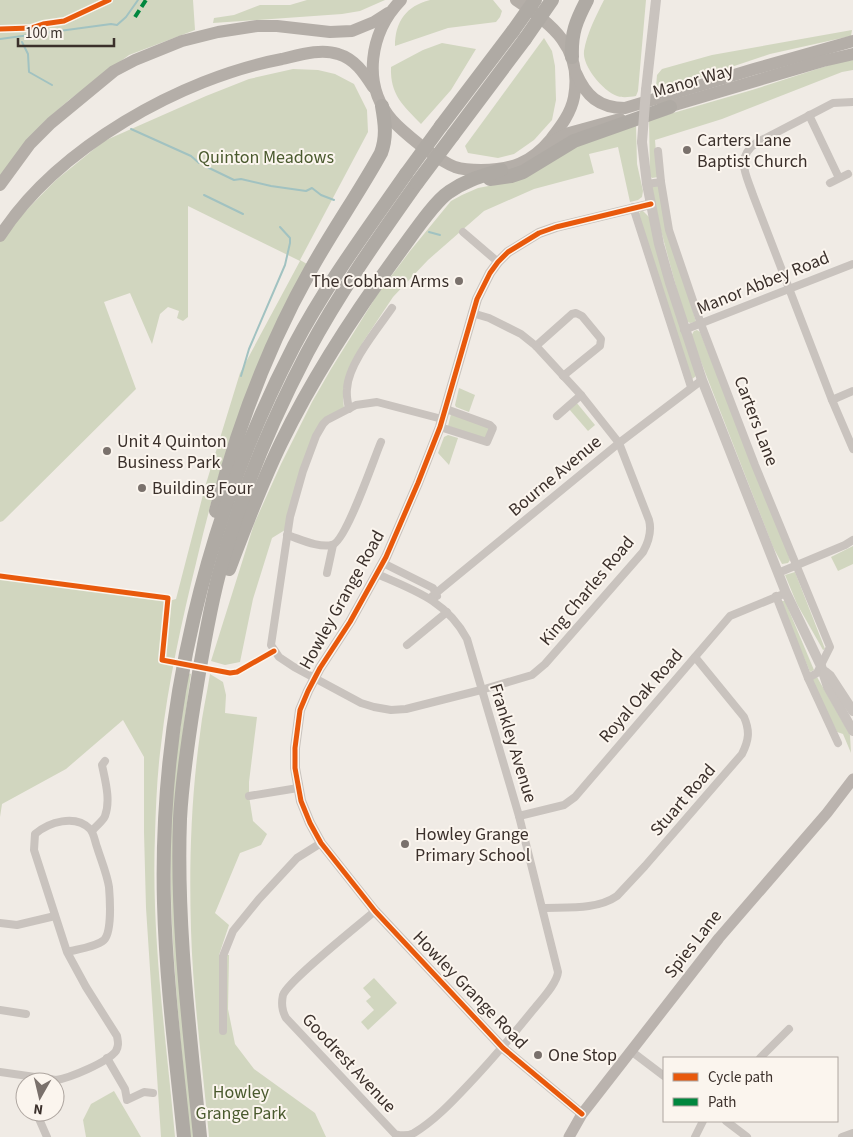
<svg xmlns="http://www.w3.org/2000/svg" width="853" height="1137" font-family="'Source Sans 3',sans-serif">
<rect width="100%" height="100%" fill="#f0ebe5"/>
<g fill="#d1d6bf">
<path d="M0 0H193L195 30 129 55 69 100 45 121 0 176Z"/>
<path d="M307 0H385L360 11 342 14 213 23 214 18 234 15 260 5H290Z"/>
<path d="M430 0H493L502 11 500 17 496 22 448 28 395 46C395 22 406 6 430 0Z"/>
<path d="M604 0H646L638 91 636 96C630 97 622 98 617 96 603 91 582 66 584 51 587 33 596 16 604 0Z"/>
<path d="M852 30 851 36 770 54 660 91 656 87 657 75 662 69 712 55Z"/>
<path d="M544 38 552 51 555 66 556 100 552 120 534 140 514 154 498 158 468 153 465 146Z"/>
<path d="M442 43 476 49 451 90 421 124C403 105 390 95 391 67L423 50Z"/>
<path d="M853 60V70L842 72 722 119 655 140 658 177 652 178 650 176 649 120 752 90 839 62Z"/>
<path d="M293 69 318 70 335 74 354 84 367 110 368 132 300 260 307 264C288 303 266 342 251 382 228 440 211 499 197 559 182 620 168 683 161 745 157 775 156 805 155 835 151 936 166 1037 175 1137H161L146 908 144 832V757L123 720 66 769 2 804 0 817V578L169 601 176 599 205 487 240 373 300 261 188 206V317L183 321 177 318 179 311 168 307 160 314 152 344 130 293 104 302 136 389 3 521 0 522V242L6 231 56 180 104 141 206 96 249 79Z"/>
<path d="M636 125 637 164 643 191 642 197 638 200 630 202 618 147 589 154 594 173 534 189 484 211 428 260 393 297 363 342 343 399 344 408 322 421 285 530 272 538 253 599 240 662 225 665 211 661 254 524 281 464 312 402 331 369 377 295 410 251 451 201 462 195 478 188 504 183 583 143Z"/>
<path d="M654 185 658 186 696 322 690 323 685 320 660 227 652 187Z"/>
<path d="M642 210 649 217 696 376 692 379 638 214Z"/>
<path d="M697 330 700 332 782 537 790 560 788 563 782 564 773 547 691 336 694 331Z"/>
<path d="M459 388 475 395 469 412 456 407 455 405Z"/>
<path d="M576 402 595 425 588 431 569 409Z"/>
<path d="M451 414 489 427 490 430 485 439 448 426Z"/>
<path d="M448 435 458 438 449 465 438 453 444 437Z"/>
<path d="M853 546V564L838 571 831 557Z"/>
<path d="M795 572 825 649 823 650 797 604 785 575Z"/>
<path d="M780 601H785L814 670 810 672Z"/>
<path d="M188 673 191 674 182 740 193 1137H190C180 1034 168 931 171 827 172 776 181 724 188 673Z"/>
<path d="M210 674 223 682 226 695 225 713 257 717 249 782V796L253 821 267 834 261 845 240 853 215 913 229 925 219 955H229L228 1009 235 1044 254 1069 315 1113 326 1137H209C203 1068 193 999 191 930 189 865 191 798 200 734 202 714 207 694 210 674Z"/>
<path d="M817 677 850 735 851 753 843 734 837 732 811 680Z"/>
<path d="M374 978 397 1003 368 1030 361 1022 374 1010 366 1001 371 997 363 988Z"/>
<path d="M114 1091 141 1137H86L83 1120 91 1104Z"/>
</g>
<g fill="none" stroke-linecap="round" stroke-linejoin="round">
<g stroke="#a1c2c1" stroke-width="2">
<path d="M0 39 111 24 117 25 126 17 138 0"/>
<path d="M22 42 28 54 29 72 52 85"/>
<path d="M131 129 191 156 199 163"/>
<path d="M205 166 234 180 241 179 271 186 306 191 312 188 321 195 334 200"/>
<path d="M204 195 243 214"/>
<path d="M429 232 440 235"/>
<path d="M241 376 249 349 285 265 290 243V238L280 227"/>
</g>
<g stroke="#c9c3be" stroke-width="8">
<path d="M853 102 833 103 756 143C735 158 746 174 753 195L832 400 853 449"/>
<path d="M809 115 839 178"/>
<path d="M661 182 669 230 701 324 755 465 830 647 817 673 808 678"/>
<path d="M830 183 848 174"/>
<path d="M647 184 661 182 658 151"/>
<path d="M633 207 691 387"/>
<path d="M463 232 498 262"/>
<path d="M684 330 853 264"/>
<path d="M536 346 572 314 576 313 582 316 601 339 600 346 563 376"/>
<path d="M832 400 853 391"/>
<path d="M349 409C348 403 346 396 347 389 348 364 378 328 392 308"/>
<path d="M557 416 581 395"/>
<path d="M442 419 377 402 356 405 327 420 323 424 316 436 303 471 290 517 271 645 279 657 294 667 361 703 374 707 391 710 406 709 481 690 532 675 545 664 643 552C649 541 652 531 649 520L619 443 581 395 536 346 521 334 489 318 472 313"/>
<path d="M440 427 487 442 493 428 490 425 446 409"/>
<path d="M287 535C300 539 318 548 332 545 346 542 374 458 381 442"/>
<path d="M383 563 433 588 437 596"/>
<path d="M327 573 333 545"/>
<path d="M778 573 845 545 853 540"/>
<path d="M776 596 808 678 838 743"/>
<path d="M430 598 619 443 702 380"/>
<path d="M407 645 447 612"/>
<path d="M249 796 298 788"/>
<path d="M519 816 564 805 575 797 730 616 786 593"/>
<path d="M92 831C96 826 103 821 105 816 111 800 105 780 102 765L105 761"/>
<path d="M543 908C567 907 597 910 617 896L645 866 742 754C749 740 750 731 744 717L695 657"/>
<path d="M375 911C360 924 288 981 283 995 281 1004 282 1011 286 1018L395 1134C402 1136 408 1136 414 1133 434 1121 452 1102 468 1085 491 1061 512 1036 533 1010 540 1001 557 984 558 972L519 816 467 639C447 601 414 590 377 574"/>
<path d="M0 923 17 925 55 916"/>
<path d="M0 1010 26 1014"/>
<path d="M223 1031V956L233 931 259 899 297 858 321 843"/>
<path d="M631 1051 664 1076"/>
<path d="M107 1058 125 1089 127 1100 144 1092 153 1093"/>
<path d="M760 1058 789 1029"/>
<path d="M0 1072 56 1080C70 1078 108 1062 116 1051 119 1045 118 1042 117 1036L86 987 67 952 34 850 35 834C49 822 75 814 90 829 94 833 95 842 97 847 101 860 107 874 109 887 110 899 112 932 104 940 96 947 78 949 67 952"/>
<path d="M36 1112 47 1137"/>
<path d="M726 1121 747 1137"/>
<path d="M695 1137 703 1121"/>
<path d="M842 1137 853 1133"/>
</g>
<g stroke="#c9c3be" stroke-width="10">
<path d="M646 90 656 0"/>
<path d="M642 142 647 184 659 244 670 283 702 380 786 593 821 666 828 687 853 731"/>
<path d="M825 672 830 676 853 711"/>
<path d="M582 1114 503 1048 375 911 321 843 310 823 301 801 295 768V748L300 710 308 691 320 668 350 622 386 557 418 483 440 427 477 299 490 273 498 262 508 252 539 233 556 227 651 204"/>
</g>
<path stroke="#bab3ae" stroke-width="11" d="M569 1137 582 1114 719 938 827 813 853 779"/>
<g stroke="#b4aea8" stroke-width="12">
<path d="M401 0C370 32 361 84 392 120 400 129 410 137 420 145 431 153 442 162 455 167 464 170 472 170 481 170 511 170 531 163 551 139 561 126 571 113 574 97 583 48 552 24 516 0"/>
<path d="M576 73C586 96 599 108 625 108L754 69 853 41"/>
<path d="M661 109 823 61 853 54"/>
<path d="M551 142 569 133 620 119"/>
<path d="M0 185 30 144 51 123 114 71 135 60 182 41 218 32 257 26H277L330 32 352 31 374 22 388 13"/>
<path d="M0 236C57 148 181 78 282 59 299 55 321 48 338 54 355 59 364 73 373 87"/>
</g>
<g stroke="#afaaa4" stroke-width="14">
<path d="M572 57C571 33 576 21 587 0"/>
<path d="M441 126 513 31"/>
<path d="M453 135 525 39"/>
<path d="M490 179 511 176 523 172 574 141 670 107"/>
<path d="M216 511C237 428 268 346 310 271 332 231 359 193 381 153 387 137 385 123 382 106"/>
<path d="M229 569C245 527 261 484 281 443 314 375 356 311 401 250 413 234 434 202 449 192 466 180 482 176 501 170"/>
<path d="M184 1137C176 1059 166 981 164 903 159 711 206 516 294 346 326 285 367 230 406 174"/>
<path d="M200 1137C190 1032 176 925 180 819 182 780 188 741 194 703 201 660 208 616 219 574 239 498 271 422 307 353 339 293 378 238 417 183"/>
</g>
<path stroke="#c9c3be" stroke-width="10" d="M642 142 646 90"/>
<g stroke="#afaaa4" stroke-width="14">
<path d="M513 31 535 0"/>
<path d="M525 39 552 0"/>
<path d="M406 174 441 126"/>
<path d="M417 183 453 135"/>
</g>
<path stroke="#00873e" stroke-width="4" stroke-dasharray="8 4" stroke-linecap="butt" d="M135 17 146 0"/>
<defs>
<g id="cycleway">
<path d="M0 29 31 28 43 24 64 21 109 0"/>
<path d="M0 576 168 598 162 660 230 673 237 672 274 651"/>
<path d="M582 1114 503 1048 375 911 321 843 310 823 301 801 295 768V748L300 710 308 691 320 668 350 622 386 557 418 483 440 427 477 299 490 273 498 262 508 252 539 233 556 227 651 204"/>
</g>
</defs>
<use href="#cycleway" stroke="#fbf5ee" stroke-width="8"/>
<use href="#cycleway" stroke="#e8590c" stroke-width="5"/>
</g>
<g fill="#7a716c" stroke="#fbf5ee" stroke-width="2">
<circle cx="687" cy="150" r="5"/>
<circle cx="459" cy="281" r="5"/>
<circle cx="107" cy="451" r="5"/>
<circle cx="142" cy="488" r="5"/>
<circle cx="405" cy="844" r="5"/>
<circle cx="538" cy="1055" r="5"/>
</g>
<g text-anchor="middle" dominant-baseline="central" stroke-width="4" stroke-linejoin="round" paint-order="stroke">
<g font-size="18" fill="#3b302b" stroke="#fbf5ee">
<text transform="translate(693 81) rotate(-16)">Manor Way</text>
<text transform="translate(763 283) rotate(-22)">Manor Abbey Road</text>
<text transform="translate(756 421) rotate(69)">Carters Lane</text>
<text transform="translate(555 476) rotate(-40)">Bourne Avenue</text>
<text transform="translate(587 591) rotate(-50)">King Charles Road</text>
<text transform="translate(342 600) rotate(-61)">Howley Grange Road</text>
<text transform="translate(641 696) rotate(-49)">Royal Oak Road</text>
<text transform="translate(513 743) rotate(73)">Frankley Avenue</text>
<text transform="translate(683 800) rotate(-49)">Stuart Road</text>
<text transform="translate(693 944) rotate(-52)">Spies Lane</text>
<text transform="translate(470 990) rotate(46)">Howley Grange Road</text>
<text transform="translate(349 1063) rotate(47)">Goodrest Avenue</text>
</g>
<g font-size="18" fill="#3b302b" stroke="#fbf5ee" text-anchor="start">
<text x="697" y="140">Carters Lane<tspan x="697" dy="21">Baptist Church</tspan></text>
<text x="449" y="281" text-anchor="end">The Cobham Arms</text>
<text x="117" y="441">Unit 4 Quinton<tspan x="117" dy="21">Business Park</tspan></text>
<text x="152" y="488">Building Four</text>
<text x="415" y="834">Howley Grange<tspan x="415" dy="21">Primary School</tspan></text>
<text x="548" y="1055">One Stop</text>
</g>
<g font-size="18" fill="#4a5a2e" stroke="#fbf5ee">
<text x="266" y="157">Quinton Meadows</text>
<text x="241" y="1092">Howley<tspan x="241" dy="21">Grange Park</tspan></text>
</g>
</g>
<rect x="663" y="1057" width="175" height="65" fill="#fbf5ee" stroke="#aea6a0"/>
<rect x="673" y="1073" width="25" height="8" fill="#e8590c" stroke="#aea6a0"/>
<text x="708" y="1082" font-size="15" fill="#3b302b">Cycle path</text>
<rect x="673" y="1098" width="25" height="8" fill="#00873e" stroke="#aea6a0"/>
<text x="708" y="1107" font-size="15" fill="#3b302b">Path</text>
<g transform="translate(40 1097) rotate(188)"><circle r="24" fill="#fbf5ee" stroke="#aea6a0"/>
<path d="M0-4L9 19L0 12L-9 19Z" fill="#7a716c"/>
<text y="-8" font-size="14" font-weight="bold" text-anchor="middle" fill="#3b302b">N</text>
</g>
<path d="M18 38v8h96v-8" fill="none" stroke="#3b302b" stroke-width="2.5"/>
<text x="25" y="38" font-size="15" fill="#3b302b" stroke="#fbf5ee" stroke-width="4" paint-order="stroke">100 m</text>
</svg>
